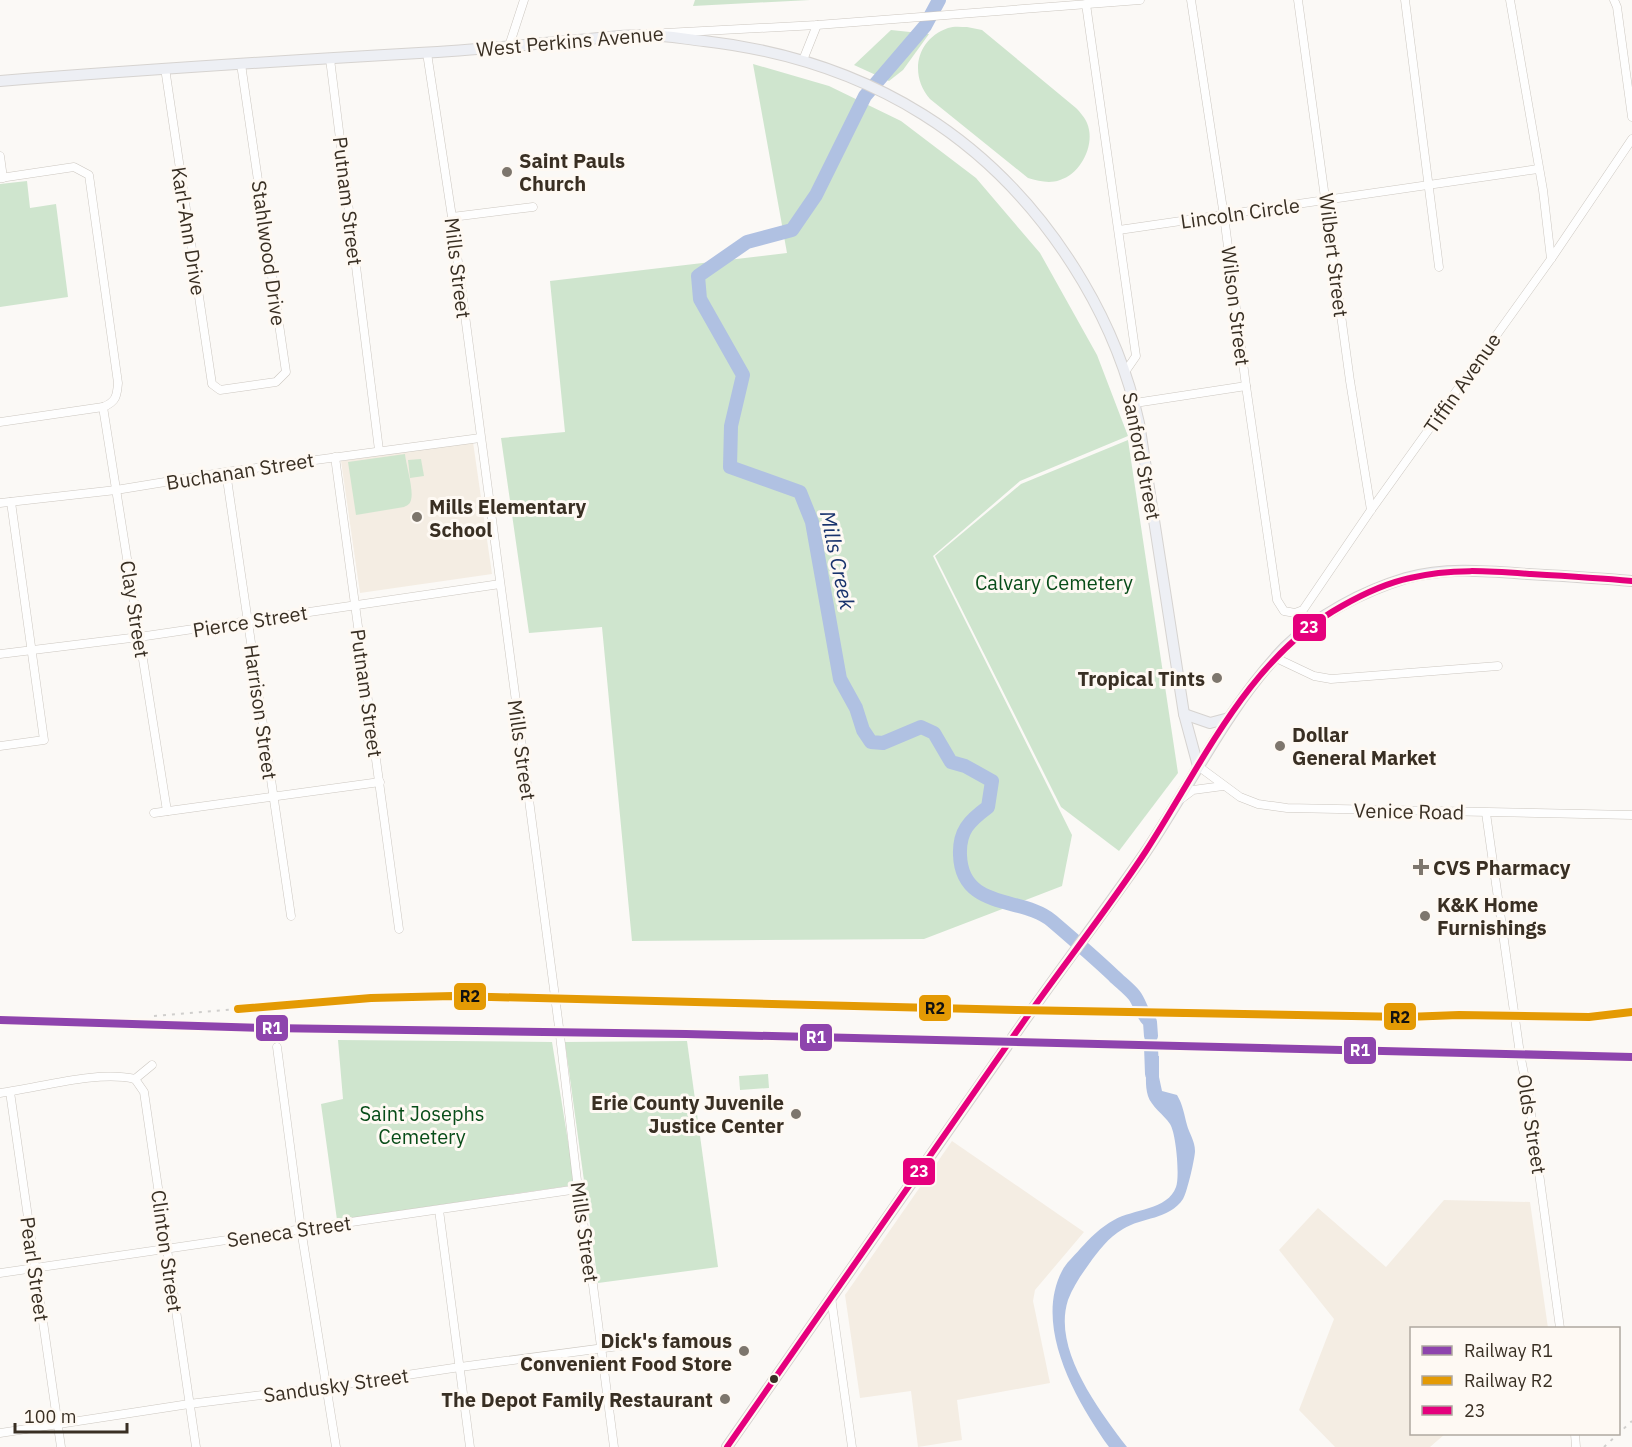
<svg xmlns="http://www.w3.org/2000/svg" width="1632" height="1447" font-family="'IBM Plex Sans',sans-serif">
<rect width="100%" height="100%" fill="#fbf9f6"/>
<g fill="#f4ede3">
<path d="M473 442 492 574 360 593 341 461Z"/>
<path d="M952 1141 1084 1232 1035 1290 1033 1301 1050 1383 957 1400 962 1440 918 1447 911 1391 860 1398 845 1295Z"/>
<path d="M1444 1200 1530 1202 1548 1328H1412V1434H1445L1430 1447H1335L1299 1410 1334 1319 1279 1250 1318 1208 1386 1267Z"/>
</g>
<g fill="#cfe5ce">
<path d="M695 0H810L693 6Z"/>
<path d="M967 27 982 30 1076 108C1080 112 1085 118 1087 123 1096 144 1081 174 1060 180 1049 184 1039 181 1028 178L930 99C909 75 916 39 948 28 954 26 961 27 967 27Z"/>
<path d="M891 30 929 34 903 70 889 81 854 65Z"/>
<path d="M753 64 829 86 901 121 976 178 1040 253 1097 355 1128 436 1020 481 933 556 1072 835 1062 886 924 939 632 941 602 627 529 633 501 438 565 432 550 281 787 253Z"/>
<path d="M27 181 30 208 56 204 68 297 0 307V184Z"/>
<path d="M1128 440 1178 773 1119 851 1061 807 935 556 1021 484Z"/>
<path d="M405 454C406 465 414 490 411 500 410 504 408 505 404 507L356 515 348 462Z"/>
<path d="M421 459 424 476 410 478 408 460Z"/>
<path d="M338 1040 552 1042 575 1185 337 1220 321 1104 343 1099Z"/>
<path d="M687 1041 718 1267 598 1283 565 1042Z"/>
<path d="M768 1074 769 1088 740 1090 739 1076Z"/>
</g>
<path fill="#b0c1e2" d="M1147 1055 1159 1056V1077L1162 1091 1177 1095C1183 1105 1184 1114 1187 1125 1189 1133 1195 1141 1195 1151 1195 1158 1187 1193 1183 1199 1169 1220 1142 1217 1123 1229 1108 1238 1099 1250 1089 1264 1081 1275 1073 1287 1068 1300 1052 1349 1099 1410 1127 1447H1109C1077 1402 1033 1327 1062 1271 1066 1263 1074 1256 1080 1249 1090 1238 1101 1227 1114 1220 1133 1209 1168 1210 1176 1187 1180 1177 1176 1133 1170 1124 1164 1115 1151 1106 1148 1096 1144 1083 1147 1068 1147 1055Z"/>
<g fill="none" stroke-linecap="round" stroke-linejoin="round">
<g stroke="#b0c1e2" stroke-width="14">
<path d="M939 0 925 26 865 96 816 195 792 230 747 242 698 276 700 299 743 375 731 426 730 467 800 492 812 522 840 679 856 708 863 730 871 742 883 743 921 727 934 733 951 762 965 766 992 781 988 807C969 821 959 831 960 855 962 911 1023 896 1052 921 1073 939 1094 957 1114 976 1120 982 1128 988 1134 995 1141 1004 1141 1014 1150 1022L1151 1036"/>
<path d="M1151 1046 1152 1074"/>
</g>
<defs>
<g id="minor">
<path d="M1191 0 1224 216 1246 386 1277 600 1284 611 1295 613 1303 610 1371 510 1551 259 1632 139"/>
<path d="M1298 0 1350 381 1371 510"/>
<path d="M1405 0 1439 267"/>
<path d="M1510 0 1543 190 1551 259"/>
<path d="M1614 0 1617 7 1632 117"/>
<path d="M1086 4 1136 356 1125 372"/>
<path d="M665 33 817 25 1140 0"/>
<path d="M509 46 524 0"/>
<path d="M427 53 452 217 559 1027 578 1189 593 1285 614 1447"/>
<path d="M330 59 379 450"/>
<path d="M803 60 817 25"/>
<path d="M165 68 212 384 220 390 276 382 286 372 241 64"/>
<path d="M0 156 3 178"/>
<path d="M0 178 74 167 89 175 118 383C117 396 116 402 103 407L0 422"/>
<path d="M452 217 533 207"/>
<path d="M1119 230 1538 169"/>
<path d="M1135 403 1246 386"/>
<path d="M103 407 167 811"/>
<path d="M335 457 399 929"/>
<path d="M226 472 291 916"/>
<path d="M0 503 116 490 226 472 480 438"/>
<path d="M0 654 139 637 500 584"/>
<path d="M1276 658 1314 676 1331 679 1498 666"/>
<path d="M0 746 44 740 11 502"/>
<path d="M1198 766 1240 797 1258 804 1287 808 1632 815"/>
<path d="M1181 799 1193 790 1223 786"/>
<path d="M154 813 380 782"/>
<path d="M1486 813 1520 1054 1529 1099 1560 1328"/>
<path d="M277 1047 301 1229 336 1447"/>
<path d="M135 1079 144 1092 196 1447"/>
<path d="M135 1079 152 1065"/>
<path d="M10 1092 61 1447"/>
<path d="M0 1093C39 1088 97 1070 135 1079"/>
<path d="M439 1210 470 1447"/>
<path d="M0 1273 578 1189"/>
<path d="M831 1297 852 1447"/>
<path d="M0 1433 189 1404 327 1387 460 1367 672 1339"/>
<path d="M1575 1434 1576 1447"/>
</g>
<g id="major">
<path d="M0 81C140 70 279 61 419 53 472 50 525 45 578 40 600 38 623 35 645 35 665 35 685 39 704 41 868 60 998 138 1083 282 1109 326 1128 373 1139 423L1184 714 1198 766"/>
<path d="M1184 714 1210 723 1229 718"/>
<path d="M1013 1037C1056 975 1102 915 1145 853 1191 785 1227 707 1285 647 1317 615 1363 591 1406 578 1446 567 1487 571 1528 574 1563 576 1597 578 1632 581"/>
<path d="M727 1447 1007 1046"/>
</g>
</defs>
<use href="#minor" stroke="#ccc7c0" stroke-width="9"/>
<use href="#major" stroke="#d6d3d0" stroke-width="12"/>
<use href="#minor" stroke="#fefefe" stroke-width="8"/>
<use href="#major" stroke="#edeff4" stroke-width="10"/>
<g stroke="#d0cfcd" stroke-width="2" stroke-dasharray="3 6" stroke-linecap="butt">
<path d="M154 1016 371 998 453 996 1017 1010 1406 1017 1459 1015 1589 1017 1632 1012"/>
<path d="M1604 1447 1632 1421"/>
</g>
<defs>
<path id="bus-1" d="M727 1447C826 1305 925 1163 1024 1021 1064 964 1108 909 1146 851 1202 765 1248 658 1342 606 1363 594 1387 583 1410 578 1451 568 1490 571 1531 574 1565 576 1598 578 1632 581"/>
</defs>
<use href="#bus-1" stroke="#fef9f3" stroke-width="10"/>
<use href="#bus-1" stroke="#e5007d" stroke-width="6"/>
<defs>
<path id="rail-1" d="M0 1020 268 1028 686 1034 1632 1057"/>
<path id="rail-2" d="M238 1009 371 998 453 996 1017 1010 1406 1017 1459 1015 1589 1017 1632 1012"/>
</defs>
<use href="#rail-1" stroke="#fef9f3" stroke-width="12"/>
<use href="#rail-2" stroke="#fef9f3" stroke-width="12"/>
<use href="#rail-1" stroke="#8e44ad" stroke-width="8"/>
<use href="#rail-2" stroke="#e49a04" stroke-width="8"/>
</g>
<g fill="#7d766d" stroke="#fef9f3" stroke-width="2">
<circle cx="507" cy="172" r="6"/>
<circle cx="417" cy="517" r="6"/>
<circle cx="1217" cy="678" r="6"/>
<circle cx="1280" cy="746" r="6"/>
<path d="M1418 858h6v6h6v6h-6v6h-6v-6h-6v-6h6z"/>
<circle cx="1425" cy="916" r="6"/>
<circle cx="796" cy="1114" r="6"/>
<circle cx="744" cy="1351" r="6"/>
<circle cx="725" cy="1399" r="6"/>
</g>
<circle fill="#392f23" stroke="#fef9f3" stroke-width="2" cx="774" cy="1379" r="5"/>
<g text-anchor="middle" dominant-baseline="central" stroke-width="6" stroke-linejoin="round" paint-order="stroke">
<g font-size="20" fill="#392f23" stroke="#fef9f3">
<text transform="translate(570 41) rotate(-5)">West Perkins Avenue</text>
<text transform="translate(348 201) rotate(83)">Putnam Street</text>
<text transform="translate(1240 213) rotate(-8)">Lincoln Circle</text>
<text transform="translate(189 231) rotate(81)">Karl-Ann Drive</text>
<text transform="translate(269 253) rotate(82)">Stahlwood Drive</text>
<text transform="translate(1334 255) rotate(83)">Wilbert Street</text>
<text transform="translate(458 268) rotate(83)">Mills Street</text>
<text transform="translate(1236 306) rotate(83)">Wilson Street</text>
<text transform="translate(1462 383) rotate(-55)">Tiffin Avenue</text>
<text transform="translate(1142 456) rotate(79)">Sanford Street</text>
<text transform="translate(240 471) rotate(-9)">Buchanan Street</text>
<text transform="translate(135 609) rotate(81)">Clay Street</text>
<text transform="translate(250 621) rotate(-9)">Pierce Street</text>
<text transform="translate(367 693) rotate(82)">Putnam Street</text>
<text transform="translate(261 712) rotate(82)">Harrison Street</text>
<text transform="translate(522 750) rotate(82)">Mills Street</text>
<text transform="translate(1409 811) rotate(1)">Venice Road</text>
<text transform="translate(1532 1124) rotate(81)">Olds Street</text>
<text transform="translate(289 1231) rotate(-8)">Seneca Street</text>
<text transform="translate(585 1232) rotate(82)">Mills Street</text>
<text transform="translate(167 1251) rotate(82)">Clinton Street</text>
<text transform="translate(35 1269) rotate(82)">Pearl Street</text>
<text transform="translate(336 1385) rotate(-8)">Sandusky Street</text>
</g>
<g font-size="20" font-weight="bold" fill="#392f23" stroke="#fef9f3" text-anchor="start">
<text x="519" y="160">Saint Pauls<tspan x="519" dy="23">Church</tspan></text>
<text x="429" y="506">Mills Elementary<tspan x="429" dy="23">School</tspan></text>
<text x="1205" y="678" text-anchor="end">Tropical Tints</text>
<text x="1292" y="734">Dollar<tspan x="1292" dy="23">General Market</tspan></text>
<text x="1433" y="867">CVS Pharmacy</text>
<text x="1437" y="904">K&amp;K Home<tspan x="1437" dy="23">Furnishings</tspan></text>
<text x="784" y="1102" text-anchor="end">Erie County Juvenile<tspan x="784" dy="23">Justice Center</tspan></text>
<text x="732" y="1340" text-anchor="end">Dick's famous<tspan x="732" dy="23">Convenient Food Store</tspan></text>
<text x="713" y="1399" text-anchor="end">The Depot Family Restaurant</text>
</g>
<g font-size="20" fill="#074c18" stroke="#fef9f3">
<text x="1054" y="582">Calvary Cemetery</text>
<text x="422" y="1113">Saint Josephs<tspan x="422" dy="23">Cemetery</tspan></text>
</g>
<g font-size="21" font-style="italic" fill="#19336d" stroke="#fef9f3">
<text transform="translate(838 560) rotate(78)">Mills Creek</text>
</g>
</g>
<g stroke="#fef9f3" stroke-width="2">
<rect x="1292" y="613" width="35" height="29" rx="6" fill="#e5007d"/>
<rect x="453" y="982" width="34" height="29" rx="6" fill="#e49a04"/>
<rect x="918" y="994" width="34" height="28" rx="6" fill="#e49a04"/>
<rect x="1383" y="1002" width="34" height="29" rx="6" fill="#e49a04"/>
<rect x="255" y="1014" width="34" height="28" rx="6" fill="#8e44ad"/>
<rect x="799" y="1023" width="34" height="29" rx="6" fill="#8e44ad"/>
<rect x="1343" y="1036" width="34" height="29" rx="6" fill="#8e44ad"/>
<rect x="902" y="1157" width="34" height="29" rx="6" fill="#e5007d"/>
</g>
<g font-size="16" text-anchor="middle" font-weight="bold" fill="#fff">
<text x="1309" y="633">23</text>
<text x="272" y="1034">R1</text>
<text x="816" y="1043">R1</text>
<text x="1360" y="1056">R1</text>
<text x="919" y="1177">23</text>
</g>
<g font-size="16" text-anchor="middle" font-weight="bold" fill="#111">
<text x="470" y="1002">R2</text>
<text x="935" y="1014">R2</text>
<text x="1400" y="1023">R2</text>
</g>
<rect x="1410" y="1327" width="210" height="108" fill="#fef9f3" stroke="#afa8a0" stroke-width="1.5"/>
<rect x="1422" y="1346" width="30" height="9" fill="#8e44ad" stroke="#afa8a0" stroke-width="1.5"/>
<text x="1464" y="1357" font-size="18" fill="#392f23">Railway R1</text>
<rect x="1422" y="1376" width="30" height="9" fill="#e49a04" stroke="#afa8a0" stroke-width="1.5"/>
<text x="1464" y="1387" font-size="18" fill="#392f23">Railway R2</text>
<rect x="1422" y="1406" width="30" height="9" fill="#e5007d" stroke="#afa8a0" stroke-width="1.5"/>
<text x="1464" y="1417" font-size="18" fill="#392f23">23</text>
<path d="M15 1423v9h112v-9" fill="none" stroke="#392f23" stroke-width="3"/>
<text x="24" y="1423" font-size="18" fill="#392f23" stroke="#fef9f3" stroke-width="4.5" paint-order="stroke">100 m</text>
</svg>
